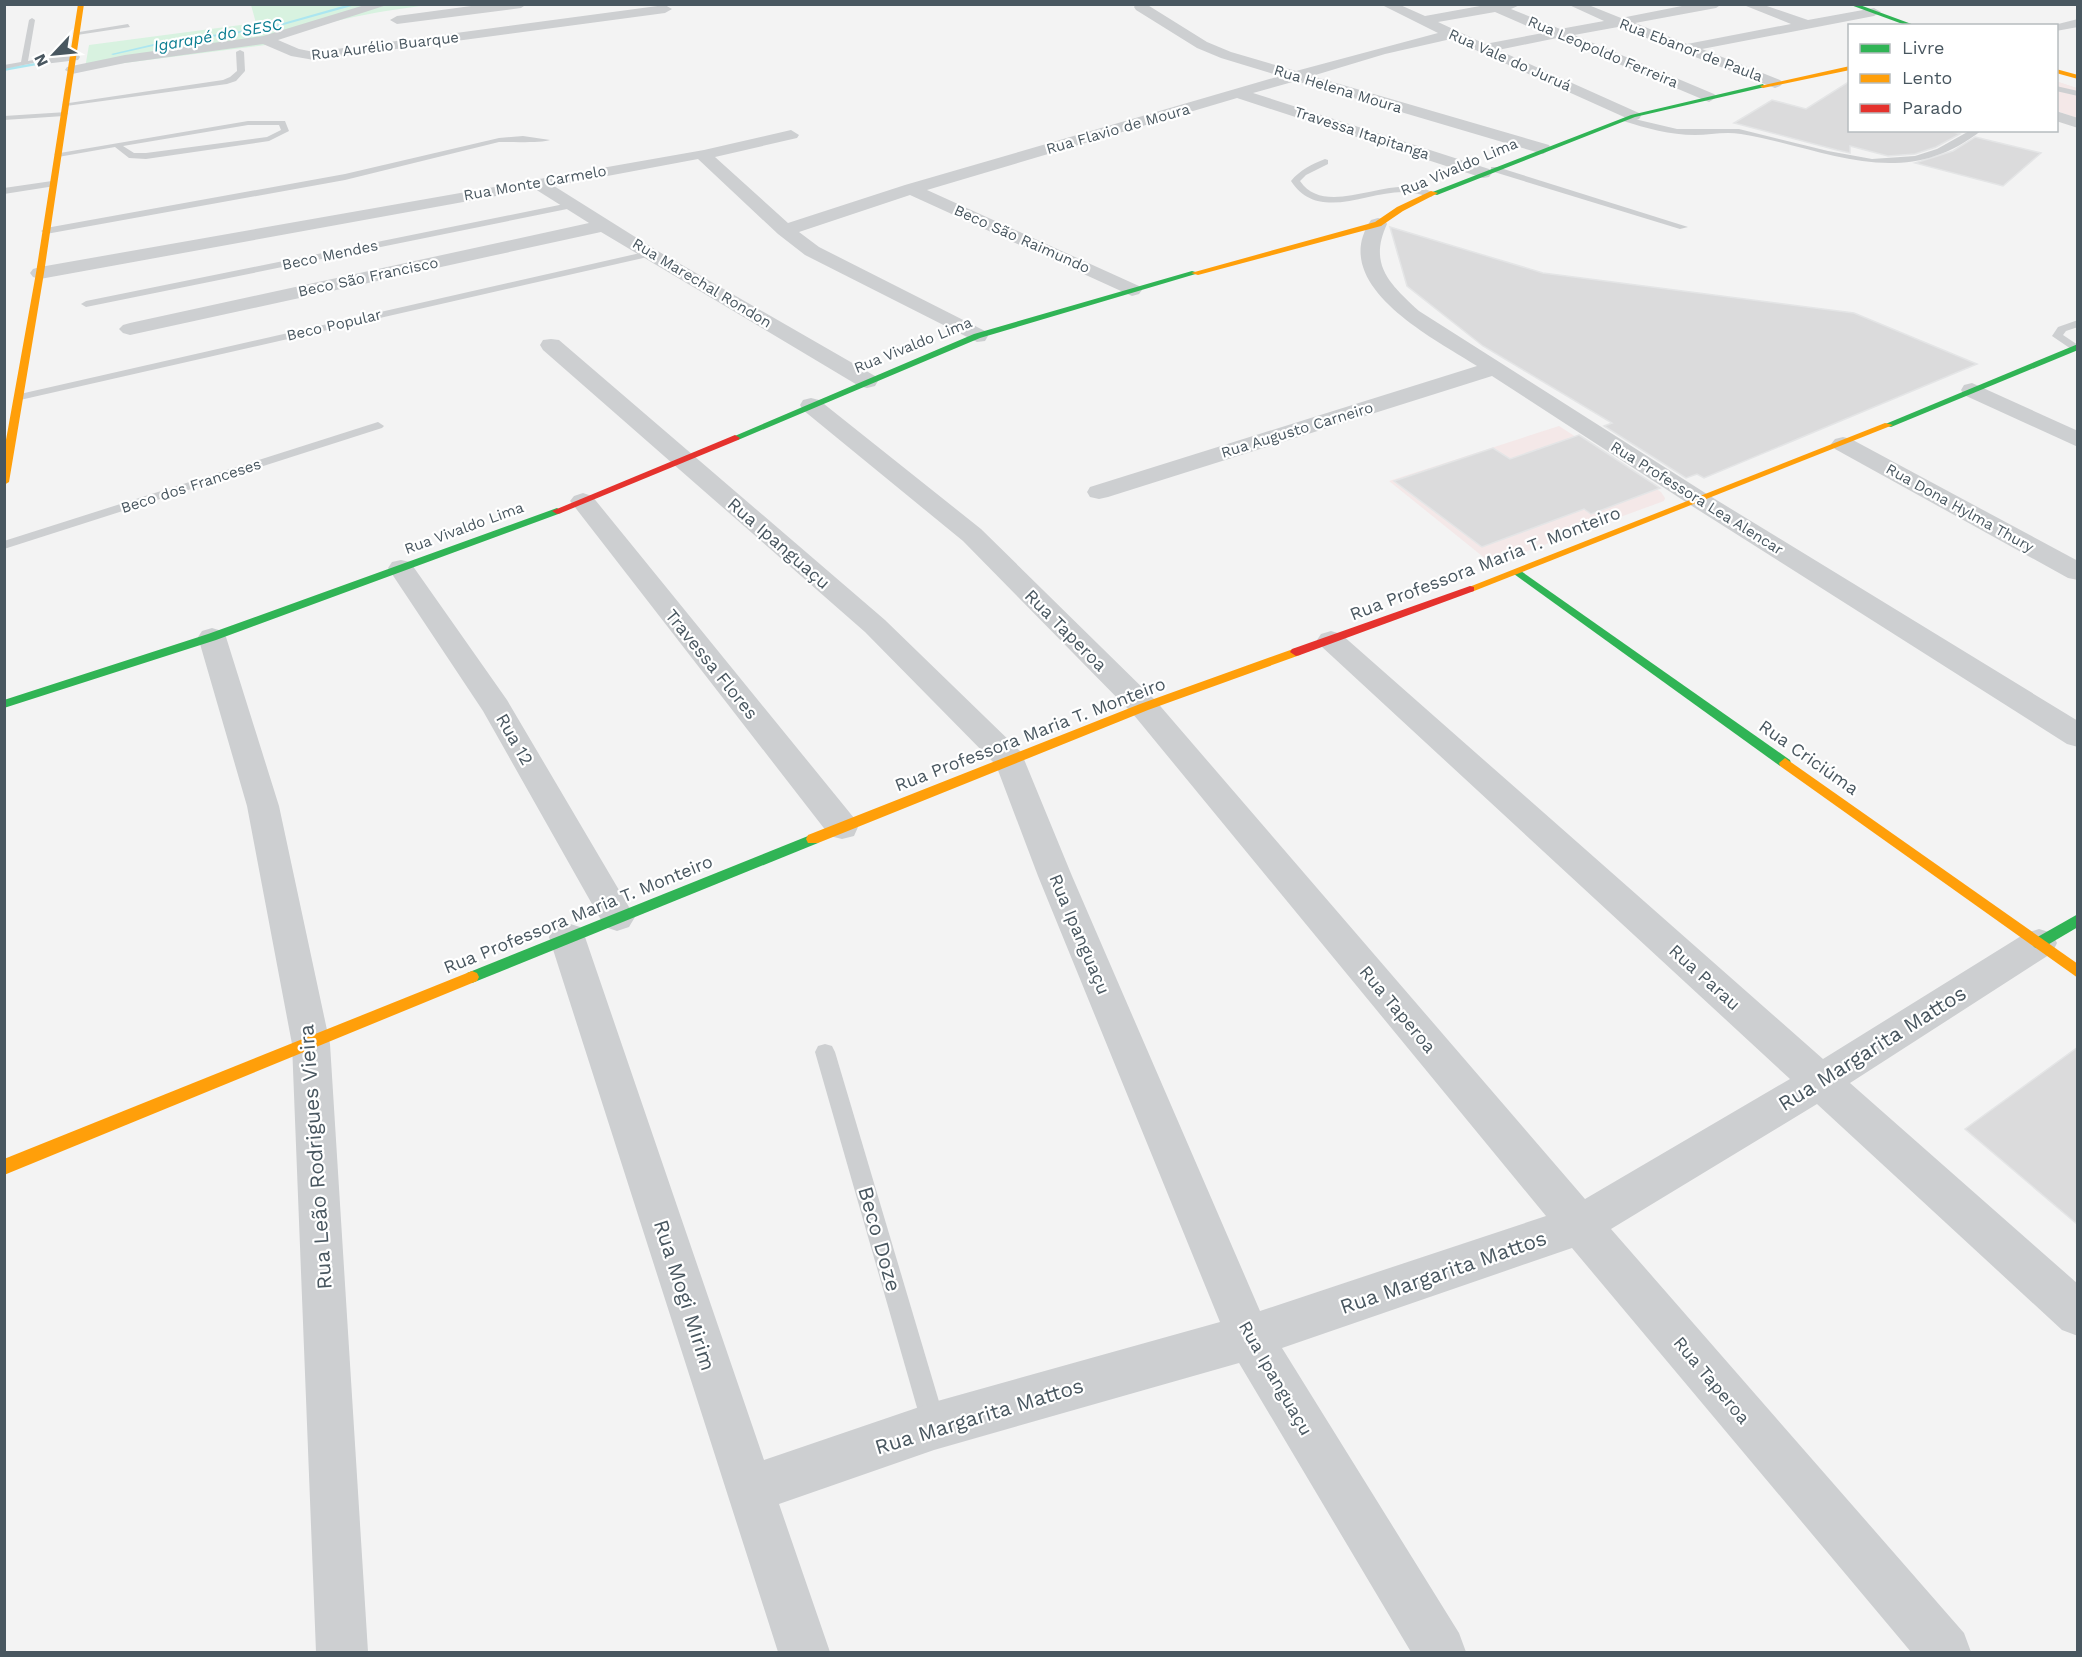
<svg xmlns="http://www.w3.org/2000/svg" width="2082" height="1657" font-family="'Work Sans',sans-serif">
<rect width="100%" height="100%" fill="#f3f3f3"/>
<g fill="#f4e8e8">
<path d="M2056 81 2077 88V118L2057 111Z"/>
<path d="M1559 426 1661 492 1665 498 1664 501 1492 564 1389 481Z"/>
</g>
<path fill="#d8f2e0" d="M251 5H429C374 12 317 21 266 45L85 68 89 45 256 23Z"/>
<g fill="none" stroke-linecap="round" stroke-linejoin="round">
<g fill="#ace6f0" fill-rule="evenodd">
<path d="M350 4H359L269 29 162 44 113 55 111 54 162 42 269 27Z"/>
<path d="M41 62 43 64 4 71V68Z"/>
</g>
</g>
<g fill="#dbdbdc" stroke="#e4e5e6" stroke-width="1.5">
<path d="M1850 81V130H1948L1960 134 1936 147 1915 154 1888 156 1850 146V153L1837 150 1734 123 1772 100 1806 109Z"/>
<path d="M1975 137 2041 153 2003 186 1915 163 1953 151Z"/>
<path d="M1390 227 1543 273 1854 313 1977 364 1704 478 1697 474 1686 478 1604 426 1612 423 1483 346 1407 286Z"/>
<path d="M1579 435 1660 488 1591 514 1584 509 1482 547 1394 481 1493 448 1510 459Z"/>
<path d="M2078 1047V1225L1965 1129Z"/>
</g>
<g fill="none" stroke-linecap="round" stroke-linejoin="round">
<g fill="#cdcfd1" fill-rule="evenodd">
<path d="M32 18 35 20 28 61 44 58 48 60 4 69V65L21 62 29 20Z"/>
<path d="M128 24 130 27 77 35 73 33Z"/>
<path d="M240 50 244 52 245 71 236 81 227 84 66 106 62 104 223 80 230 77 237 71 236 52Z"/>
<path d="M2056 86 2078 91V96L2056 91Z"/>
<path d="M67 112 68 114 64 116 4 120V116Z"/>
<path d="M1626 117 1677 129H1739L1828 151 1872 159 1915 156 1937 149 1971 130H1982C1901 194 1827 148 1741 134 1725 131 1710 135 1695 135 1670 135 1646 128 1623 121L1622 119Z"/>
<path d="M248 121H285L289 131 269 141 146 159 129 158 115 147 58 157 54 154ZM248 125H279L281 130 267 137 146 153H134L123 146Z"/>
<path d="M523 136 550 140C544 143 510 142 499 142L345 180 46 234 41 231 46 228 345 174 499 138Z"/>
<path d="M1325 159 1328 160V164L1306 175 1300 181C1328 222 1397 168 1435 194L1431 197C1422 195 1413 192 1403 192 1365 192 1318 222 1291 181 1300 170 1312 164 1325 159Z"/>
<path d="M1491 167H1497L1688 227 1680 229 1491 171Z"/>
<path d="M52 181 56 184 55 186 4 194V188Z"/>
<path d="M574 202 579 205 577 207 86 307 81 304 86 301Z"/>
<path d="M649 251 654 254 652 256 20 400 14 397 20 394Z"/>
<path d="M2078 320V327L2066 331 2063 335 2078 345V350L2074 351 2052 336 2058 327Z"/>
<path d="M378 422 384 426 382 428 4 549V541Z"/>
<path d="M825 1044 832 1046 835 1052 946 1425 942 1433 934 1437 926 1433 922 1425 815 1052 818 1046Z"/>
</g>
<g fill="#cdcfd1" fill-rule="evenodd">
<path d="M368 4H390L278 40 299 49 314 52 665 5 672 9 665 13 314 60 291 56 263 44 125 63 72 74 65 70 67 67 125 55 263 36Z"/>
<path d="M486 4H527L521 8 397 24 390 20 397 16Z"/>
<path d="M1136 4H1146L1207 42 1231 52 1296 71 1438 33 1380 4H1398L1425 16 1491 4H1522L1511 9 1560 29 1604 21 1567 4H1586L1621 18 1692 4H1722L1716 8 1635 23 1687 44 1791 24 1741 4H1761L1808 20 1874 8 1881 12 1874 16 1702 49 1780 80 1783 83 1780 86 1775 88 1618 27 1574 35 1714 94 1717 97 1709 102 1557 38 1498 50 1639 113 1641 116 1639 119 1633 121 1451 39 1385 54 1312 76 1549 145 1551 149 1543 154 1296 81 1253 93 1489 169 1492 173 1489 177 1483 178 1237 98 927 190 1139 286 1142 290 1139 294 1132 296 910 195 799 232 819 247 985 331 988 336 985 341 977 342 805 255 778 234 698 159 554 186 656 250 875 376 878 381 875 386 867 388 859 386 601 232 130 335 123 333 119 329 123 325 130 323 589 223 535 189 40 279 33 277 30 273 33 269 40 267 704 150 791 130 799 135 797 138 715 157 788 223 905 185 1280 76 1221 58 1197 48 1136 10 1134 7ZM1495 12 1543 33 1485 44 1438 22Z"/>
<path d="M2078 19V27L2056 31V26H2050Z"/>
<path d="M73 53 78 54 80 57 78 60 44 64 37 60 44 56Z"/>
<path d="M2056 111 2078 118V128L2056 121Z"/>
<path d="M1378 218 1385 220 1387 224C1368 265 1390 284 1419 311L1710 496 2078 721V747L2067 744 1692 506 1492 376 1108 497 1099 499 1090 497 1087 492 1090 487 1477 366C1433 338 1327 285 1371 220Z"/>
<path d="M551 339 559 340 885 620 1021 752 1072 876 1260 1311 1546 1216 1133 714 963 541 803 410 800 405 803 400 811 398 819 400 981 529 1155 700 1585 1199 1790 1079 1321 646 1317 640 1321 634 1331 631 1341 634 1823 1059 2026 933 2039 929 2052 933 2057 943 2052 953 1850 1083 2078 1284V1336L2062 1330 1817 1104 1611 1229 1964 1633 1971 1652H1911L1572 1248 1282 1348 1459 1633 1466 1652H1411L1239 1363 934 1450 779 1504 830 1652H778L549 937 554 927 567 923 580 927 585 937 764 1460 934 1402 1220 1322 1038 876 996 765 865 632 543 350 540 345 543 340Z"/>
<path d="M1972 383 2078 431V447L1964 395 1961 390 1964 385Z"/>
<path d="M1843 437 1851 439 2078 561V580L2068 578 1835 449 1831 444 1835 439Z"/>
<path d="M583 493 592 496 854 818 858 827 854 836 842 839 830 836 574 506 570 501 574 496Z"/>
<path d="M401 560 410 562 507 700 629 907 635 917 629 927 617 931 605 927 483 711 388 568 392 562Z"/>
<path d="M212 628 222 631 226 637 279 806 330 1044 368 1652H316L292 1044 247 806 198 637 202 631Z"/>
</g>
<g fill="#30b455" fill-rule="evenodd">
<path d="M1848 4H1857L1917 26H1908Z"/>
<path d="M1763 84 1765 87 1635 117 1437 195 1430 193 1631 115Z"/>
<path d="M1192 271 1199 273 980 338 738 440 730 438 974 334Z"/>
<path d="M2078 344V350L1891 427 1883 425Z"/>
<path d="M557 508 562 511 561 513 216 640 4 708V700L208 634Z"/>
<path d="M1518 569 1790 760 1791 763 1790 766H1780L1514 574V570Z"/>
<path d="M813 834 818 835 820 839 818 843 477 981 472 983 467 981 465 977 467 973Z"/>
<path d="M2078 914V927L2044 947 2039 949 2034 947 2032 943 2034 939Z"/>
</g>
<g fill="#ff9f0a" fill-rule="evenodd">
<path d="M78 4H84L44 273 9 482 4 485V451L36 273Z"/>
<path d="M1850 66V70L1763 88 1760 86Z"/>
<path d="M2056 69 2078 75V79L2056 73Z"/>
<path d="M1431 191 1438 193 1403 211 1381 226 1198 275 1191 273 1375 222 1397 207Z"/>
<path d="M1885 423 1893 425 1474 591 1470 592 1464 589Z"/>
<path d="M1296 648 1300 649 1302 652 1300 655 1148 710 818 843H808L806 839 808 835 1140 704Z"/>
<path d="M1785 758 2078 964V978L1780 766 1779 763Z"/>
<path d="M472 971 477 973 479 977 477 981 4 1175V1159Z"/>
</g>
<g fill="#e5322d" fill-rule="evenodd">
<path d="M735 435 740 438 738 440 561 513 557 514 552 511Z"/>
<path d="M1470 586 1474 587V591L1300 655 1296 656 1290 652 1292 649Z"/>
</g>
</g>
<g text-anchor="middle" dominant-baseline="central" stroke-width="4.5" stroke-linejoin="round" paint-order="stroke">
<g font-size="15" fill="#495760" stroke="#fff">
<text transform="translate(385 46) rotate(-7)">Rua Aurélio Buarque</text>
<text transform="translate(1691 50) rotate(21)">Rua Ebanor de Paula</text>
<text transform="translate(1603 52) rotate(23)">Rua Leopoldo Ferreira</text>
<text transform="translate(1510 60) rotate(24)">Rua Vale do Juruá</text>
<text transform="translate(1338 89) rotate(17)">Rua Helena Moura</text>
<text transform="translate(1118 129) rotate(-16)">Rua Flavio de Moura</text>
<text transform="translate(1362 133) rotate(18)">Travessa Itapitanga</text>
<text transform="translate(1459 167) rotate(-23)">Rua Vivaldo Lima</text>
<text transform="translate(535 183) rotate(-10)">Rua Monte Carmelo</text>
<text transform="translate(1022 239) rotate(24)">Beco São Raimundo</text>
<text transform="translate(330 255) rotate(-12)">Beco Mendes</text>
<text transform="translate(368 277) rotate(-12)">Beco São Francisco</text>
<text transform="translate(702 283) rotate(31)">Rua Marechal Rondon</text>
<text transform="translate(334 325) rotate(-13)">Beco Popular</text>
<text transform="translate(913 345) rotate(-22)">Rua Vivaldo Lima</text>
<text transform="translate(1297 430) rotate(-17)">Rua Augusto Carneiro</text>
<text transform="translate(191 486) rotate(-18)">Beco dos Franceses</text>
<text transform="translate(1697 498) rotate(32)">Rua Professora Lea Alencar</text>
<text transform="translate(1960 508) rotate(29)">Rua Dona Hylma Thury</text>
<text transform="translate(464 528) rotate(-20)">Rua Vivaldo Lima</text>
</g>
<g font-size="16" font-style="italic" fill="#0b7e92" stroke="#fff">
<text transform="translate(218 35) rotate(-10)">Igarapé do SESC</text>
</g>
<g font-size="18" fill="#495760" stroke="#fff">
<text transform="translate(779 543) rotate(41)">Rua Ipanguaçu</text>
<text transform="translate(1485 563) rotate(-21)">Rua Professora Maria T. Monteiro</text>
<text transform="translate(1066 630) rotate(45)">Rua Taperoa</text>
<text transform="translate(712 664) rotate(51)">Travessa Flores</text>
<text transform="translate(1030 734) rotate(-21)">Rua Professora Maria T. Monteiro</text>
<text transform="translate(515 739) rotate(60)">Rua 12</text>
<text transform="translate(1809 757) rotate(35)">Rua Criciúma</text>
<text transform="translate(578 914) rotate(-22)">Rua Professora Maria T. Monteiro</text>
<text transform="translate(1080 934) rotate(67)">Rua Ipanguaçu</text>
<text transform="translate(1705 977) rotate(42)">Rua Parau</text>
<text transform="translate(1398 1009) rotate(50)">Rua Taperoa</text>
<text transform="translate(1276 1378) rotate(60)">Rua Ipanguaçu</text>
<text transform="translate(1712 1380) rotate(50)">Rua Taperoa</text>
</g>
<g font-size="21" fill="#495760" stroke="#fff">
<text transform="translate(1872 1048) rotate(-32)">Rua Margarita Mattos</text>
<text transform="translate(315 1157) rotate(-94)">Rua Leão Rodrigues Vieira</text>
<text transform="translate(880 1239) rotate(74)">Beco Doze</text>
<text transform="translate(1443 1272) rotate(-19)">Rua Margarita Mattos</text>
<text transform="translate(685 1295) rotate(72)">Rua Mogi Mirim</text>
<text transform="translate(979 1416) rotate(-17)">Rua Margarita Mattos</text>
</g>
</g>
<rect width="2082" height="1657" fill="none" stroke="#495760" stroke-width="12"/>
<rect x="1848" y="24" width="210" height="108" fill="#ffffff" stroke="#b6bcbf" stroke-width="1.5"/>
<rect x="1860" y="44" width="30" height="9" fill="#30b455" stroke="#b6bcbf" stroke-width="1.5"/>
<text x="1902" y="54" font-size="18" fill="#495760">Livre</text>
<rect x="1860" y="74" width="30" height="9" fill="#ff9f0a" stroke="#b6bcbf" stroke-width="1.5"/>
<text x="1902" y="84" font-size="18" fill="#495760">Lento</text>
<rect x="1860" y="104" width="30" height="9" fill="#e5322d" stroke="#b6bcbf" stroke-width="1.5"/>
<text x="1902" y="114" font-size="18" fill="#495760">Parado</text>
<g transform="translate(54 54) rotate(244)" stroke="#ffffff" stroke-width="4.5" paint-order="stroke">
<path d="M0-4.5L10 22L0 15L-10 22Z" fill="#495760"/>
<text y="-9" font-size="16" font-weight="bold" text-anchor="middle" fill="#495760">N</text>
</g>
</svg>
